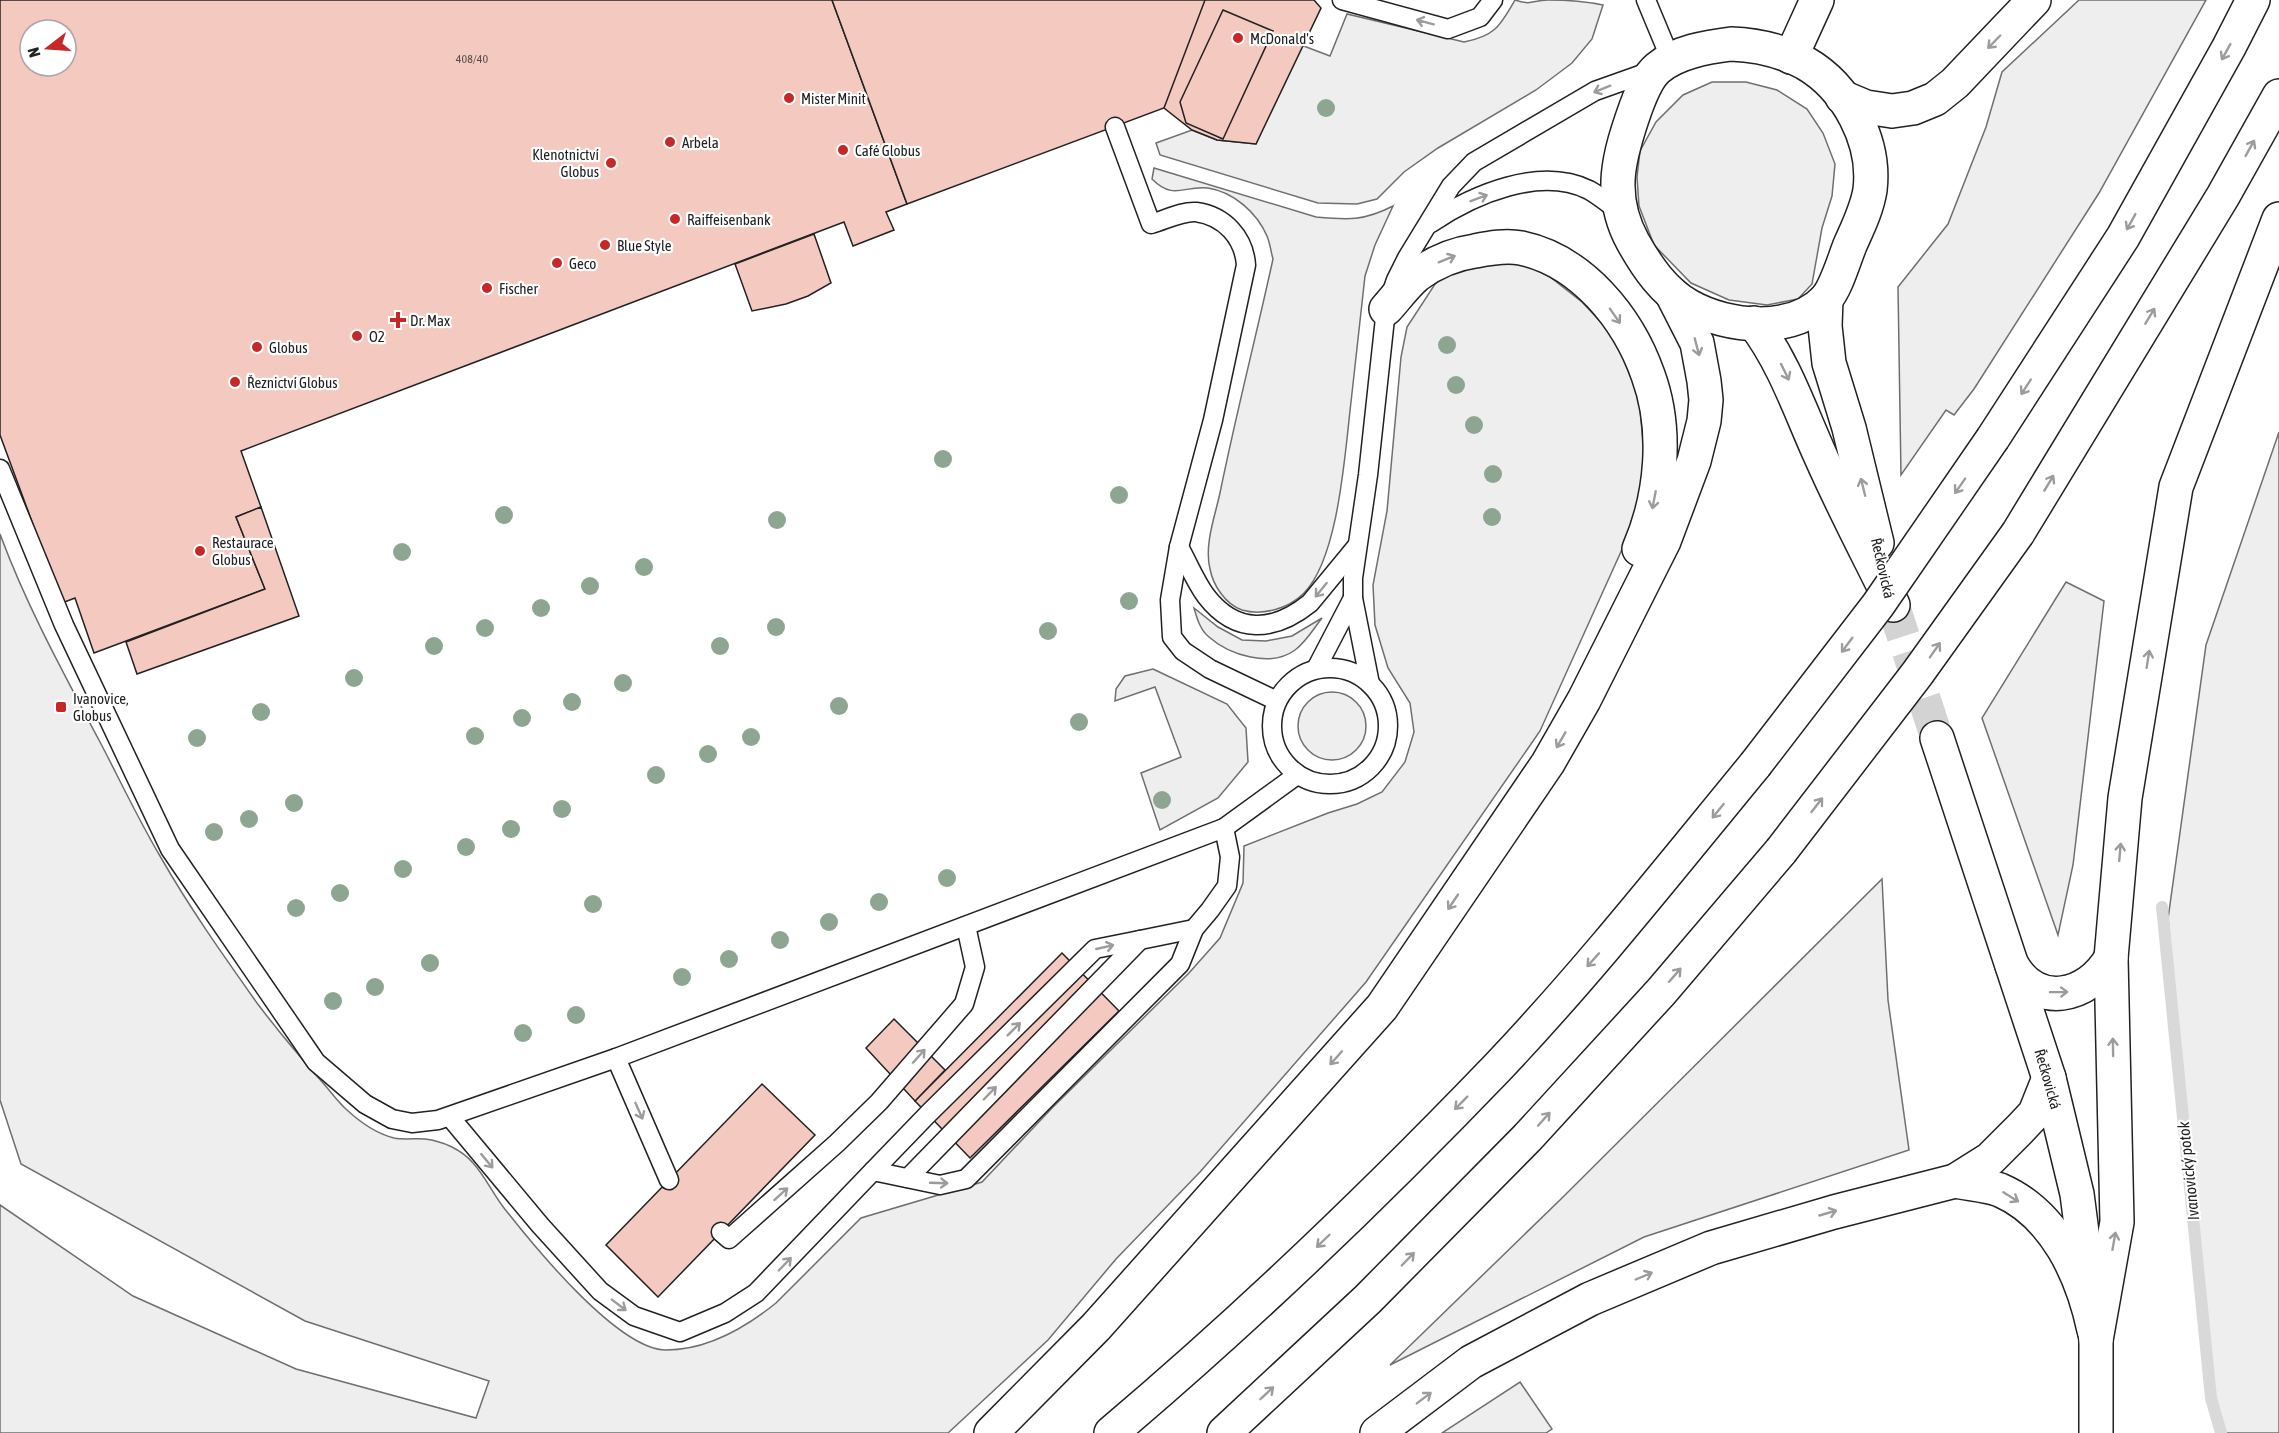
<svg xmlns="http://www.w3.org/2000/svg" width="2279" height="1433" font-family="'Asap Condensed',sans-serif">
<rect width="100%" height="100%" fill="#fff"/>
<g fill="#eee" stroke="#6f6f6f" stroke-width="1.5">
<path d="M1515 0C1533 6 1532 0 1548 0 1567 0 1584 1 1603 5L1592 39 1572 63 1536 90 1438 148 1404 172 1377 199 1357 204 1318 203 1160 155 1156 143 1192 130 1217 140 1256 144 1301 45 1330 56 1347 14 1464 42C1495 36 1500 26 1515 0Z"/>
<path d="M2079 0H2206L2099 193 1974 389 1954 415 1946 410 1901 475 1898 287 1948 224 1986 127 2002 72Z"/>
<path d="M1712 82H1746L1777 90 1807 109 1823 133 1835 164 1832 196 1822 228 1812 284 1798 299 1767 305 1729 300 1691 283 1654 245 1639 206 1637 177 1640 151 1656 122 1683 95Z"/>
<path d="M1154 168 1316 217C1348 220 1364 221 1393 206L1375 245 1365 276C1360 318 1356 360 1351 402 1345 452 1339 557 1304 593 1288 609 1262 616 1242 610 1225 604 1213 585 1210 569 1204 545 1215 516 1220 493 1236 414 1256 337 1273 259 1271 252 1270 243 1267 236 1257 213 1234 192 1208 188 1184 185 1174 201 1152 179Z"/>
<path d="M1491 262 1528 265 1550 277 1582 302 1614 336 1639 397 1645 465 1633 525 1540 731 1366 982 1200 1172 1116 1259 1048 1340 948 1433H0V1205L133 1296 296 1369 476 1418 489 1381 305 1321 21 1164 0 1100V534C27 607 64 674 100 742 120 780 138 819 160 856 189 907 223 955 257 1003 278 1031 300 1057 323 1083 331 1092 338 1102 347 1110 360 1122 378 1134 394 1138 405 1140 415 1138 425 1139 442 1141 461 1149 473 1163 485 1176 493 1194 504 1208 533 1245 618 1350 666 1350 708 1350 745 1328 776 1303L861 1218 982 1182 1052 1108 1189 973 1220 938 1243 883 1244 846 1328 813 1357 804 1382 792 1405 762 1414 732 1410 703 1388 668 1375 625 1373 585 1387 511 1401 357 1407 327 1437 281 1464 268Z"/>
<path d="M2279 432V1433H2226L2214 1404 2168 919 2206 645Z"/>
<path d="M2066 582 2104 601 2073 865 2058 935 1982 718Z"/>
<path d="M1194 608 1218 627 1242 640 1266 641 1292 636 1322 618C1314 628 1306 642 1295 650 1271 668 1229 655 1209 637 1200 630 1197 618 1194 608Z"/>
<path d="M1153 669 1227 704 1246 728 1248 762 1218 798 1160 830 1141 773 1181 757 1155 687 1115 701 1116 689 1125 676Z"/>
<circle cx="1332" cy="726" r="34"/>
<path d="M1882 879 1888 1000 1909 1150 1644 1237 1390 1365 1561 1199Z"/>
<path d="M1520 1382 1552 1429 1546 1433H1442Z"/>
</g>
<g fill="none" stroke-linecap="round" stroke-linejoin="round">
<path stroke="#d9d9d9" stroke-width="12" d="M2162 907 2211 1398 2221 1433"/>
</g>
<g fill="#f3c9c0" stroke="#222" stroke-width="1.5" fill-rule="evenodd">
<path d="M0 0H832L907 204 886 212 894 230 853 246 844 222 241 451 261 507 236 517 265 589 94 653 75 598 62 603 0 435ZM30 30H66V66H30Z"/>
<path d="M832 0H1219L1223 10 1180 102 907 204Z"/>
<path d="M1205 0H1314L1321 8 1256 144 1217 140 1192 130 1164 108Z"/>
<path d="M1223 10 1273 31 1223 139 1186 123 1180 102Z"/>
<path d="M814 234 831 283 808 296 786 304 752 311 735 264Z"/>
<path d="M261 507 299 616 137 674 126 642 265 589 236 517Z"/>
<path d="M1062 953 1119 1011 970 1158 915 1101Z"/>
<path d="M894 1019 945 1070 915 1101 866 1048Z"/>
<path d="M762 1084 815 1135 658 1297 606 1245Z"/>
</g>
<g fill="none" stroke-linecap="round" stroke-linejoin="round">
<path stroke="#d3d3d3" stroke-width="33" stroke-dasharray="33 16" stroke-linecap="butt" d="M1893 605 1937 738"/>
<defs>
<g id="lane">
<path d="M1342 0 1448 29 1480 17 1493 0"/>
<path d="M1646 0 1671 60"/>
<path d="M1115 127 1151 224C1165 220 1182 211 1196 212 1225 216 1244 238 1246 265L1213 420 1179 547 1170 600 1172 637 1183 651 1210 669 1277 701"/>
<path d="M1431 223C1474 194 1540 166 1589 190 1600 196 1610 205 1620 212"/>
<path d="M0 469 64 625 170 849 316 1062 365 1104 392 1119 412 1123 438 1120 616 1058 1224 828 1297 775"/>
<path d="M1179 547C1188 563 1195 581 1206 596 1236 635 1274 632 1310 603L1357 546"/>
<circle cx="1330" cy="726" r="58"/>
<path d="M1316 669 1353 598"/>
<path d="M1370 684 1353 598V578L1368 475 1386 309 1396 280 1407 258 1451 186 1474 162 1595 91 1654 70"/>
<path d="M616 1058 669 1180"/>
<path d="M450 1117 540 1225 600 1291 634 1316 680 1332 725 1313 756 1293 873 1171 940 1185 966 1179 1180 964 1194 929 1210 910 1227 886 1230 857 1224 828"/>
<path d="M873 1171 928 1114 1095 949 1140 940"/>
<path d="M908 1178 1140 940 1194 929"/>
<path d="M721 1232 729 1239 837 1143 879 1102 964 1004 975 967 966 926"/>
</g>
<g id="secondary">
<path d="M1731 44C1757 45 1781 50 1805 63 1847 87 1876 141 1870 190 1867 209 1858 227 1850 245 1844 260 1836 288 1826 299 1793 334 1728 328 1689 306 1664 292 1647 267 1633 242 1607 195 1619 155 1636 107 1641 94 1647 77 1658 68 1677 52 1707 47 1731 44Z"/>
<path d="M1791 57 1817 0"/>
<path d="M1826 299 1825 326 1829 363 1849 428 1877 543"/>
<path d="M1754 323C1785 364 1800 411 1821 457 1843 507 1869 556 1893 605"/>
<path d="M1937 738 2049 1078 2077 1194 2096 1340V1433"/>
</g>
<g id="highway">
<path d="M1842 97 1866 107 1892 111 1913 108 1935 99 1955 83 2034 0"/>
<path d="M1386 309C1396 298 1406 284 1417 275 1435 262 1454 254 1475 251 1490 248 1506 245 1521 248 1582 261 1628 318 1648 375 1668 429 1662 496 1639 549"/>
<path d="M1993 438 2123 237 2229 47 2253 0"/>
<path d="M2018 533 2223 196 2279 96"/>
<path d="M2012 965C2037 1009 2088 998 2111 958"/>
<path d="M1955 1181C1969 1184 1987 1185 2000 1190 2055 1214 2082 1274 2094 1330"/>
<path d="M2096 1340 2117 1222 2111 958 2125 798 2176 487 2279 219"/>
<path d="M991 1433 1096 1327 1382 1007 1548 763 1584 700 1664 541 1694 461 1704 421 1706 400 1704 381 1697 343 1672 294"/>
<path d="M1111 1433C1246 1319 1375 1195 1498 1067 1589 971 1671 867 1755 765"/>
<path d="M1224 1433 1368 1299 1527 1138 1661 992 1781 851"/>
<path d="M1377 1433 1471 1362 1590 1299 1711 1248 1834 1212 1955 1181 1990 1159 2020 1129 2035 1113 2049 1078"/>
</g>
</defs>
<use href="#lane" stroke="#222" stroke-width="21"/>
<use href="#secondary" stroke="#222" stroke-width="36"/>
<use href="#highway" stroke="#222" stroke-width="36"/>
<use href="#lane" stroke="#fff" stroke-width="18"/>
<use href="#secondary" stroke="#fff" stroke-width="33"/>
<use href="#highway" stroke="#fff" stroke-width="33"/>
<defs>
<g id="highway-bridge">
<path d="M1755 765 1878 605 1993 438"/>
<path d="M1781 851 1917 674 2018 533"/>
</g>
</defs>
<use href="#highway-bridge" stroke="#222" stroke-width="36" stroke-linecap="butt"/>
<use href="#highway-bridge" stroke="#fff" stroke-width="33"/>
</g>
<g fill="#8da692">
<circle cx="1326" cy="108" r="9"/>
<circle cx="1447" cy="345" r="9"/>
<circle cx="1456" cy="385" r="9"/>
<circle cx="1474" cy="425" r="9"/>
<circle cx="943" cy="459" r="9"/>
<circle cx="1493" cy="474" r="9"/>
<circle cx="1119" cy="495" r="9"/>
<circle cx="504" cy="515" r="9"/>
<circle cx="1492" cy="517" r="9"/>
<circle cx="777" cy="520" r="9"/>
<circle cx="402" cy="552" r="9"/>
<circle cx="644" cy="567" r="9"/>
<circle cx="590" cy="586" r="9"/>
<circle cx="1129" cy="601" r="9"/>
<circle cx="541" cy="608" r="9"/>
<circle cx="776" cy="627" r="9"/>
<circle cx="485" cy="628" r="9"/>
<circle cx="1048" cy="631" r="9"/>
<circle cx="434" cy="646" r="9"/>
<circle cx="720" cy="646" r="9"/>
<circle cx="354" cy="678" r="9"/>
<circle cx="623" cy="683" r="9"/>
<circle cx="572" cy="702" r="9"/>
<circle cx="839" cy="706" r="9"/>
<circle cx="261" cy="712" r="9"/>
<circle cx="522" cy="718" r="9"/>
<circle cx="1079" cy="722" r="9"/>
<circle cx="475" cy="736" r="9"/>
<circle cx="751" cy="737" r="9"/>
<circle cx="197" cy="738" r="9"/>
<circle cx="708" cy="754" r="9"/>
<circle cx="656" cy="775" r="9"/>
<circle cx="1162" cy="800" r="9"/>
<circle cx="294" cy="803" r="9"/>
<circle cx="562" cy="809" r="9"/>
<circle cx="249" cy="819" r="9"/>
<circle cx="511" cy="829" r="9"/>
<circle cx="214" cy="832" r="9"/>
<circle cx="466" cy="847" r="9"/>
<circle cx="403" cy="869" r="9"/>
<circle cx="947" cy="878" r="9"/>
<circle cx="340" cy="893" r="9"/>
<circle cx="879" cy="902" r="9"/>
<circle cx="593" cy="904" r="9"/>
<circle cx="296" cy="908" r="9"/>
<circle cx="829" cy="922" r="9"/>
<circle cx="780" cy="940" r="9"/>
<circle cx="729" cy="959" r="9"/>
<circle cx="430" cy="963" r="9"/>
<circle cx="682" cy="977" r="9"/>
<circle cx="375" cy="987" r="9"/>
<circle cx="333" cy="1001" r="9"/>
<circle cx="576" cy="1015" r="9"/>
<circle cx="523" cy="1033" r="9"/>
</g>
<defs><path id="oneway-shaft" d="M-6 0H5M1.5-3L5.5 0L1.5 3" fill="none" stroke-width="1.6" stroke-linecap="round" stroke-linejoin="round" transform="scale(1.5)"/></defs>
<g stroke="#9c9c9c">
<use href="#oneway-shaft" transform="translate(1425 22) rotate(-165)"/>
<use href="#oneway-shaft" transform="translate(1994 42) rotate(134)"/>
<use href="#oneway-shaft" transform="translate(2226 52) rotate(119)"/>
<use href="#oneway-shaft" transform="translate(1602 89) rotate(158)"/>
<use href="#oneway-shaft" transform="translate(2250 148) rotate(-61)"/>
<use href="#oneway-shaft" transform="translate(1479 198) rotate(-21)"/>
<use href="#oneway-shaft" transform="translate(2131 222) rotate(119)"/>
<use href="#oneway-shaft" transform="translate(1447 259) rotate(-22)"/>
<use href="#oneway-shaft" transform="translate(1615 316) rotate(55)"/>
<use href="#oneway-shaft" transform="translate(2150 316) rotate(-59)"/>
<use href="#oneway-shaft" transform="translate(1697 347) rotate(75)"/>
<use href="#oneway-shaft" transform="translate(1785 372) rotate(64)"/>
<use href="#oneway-shaft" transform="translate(2026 387) rotate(123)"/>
<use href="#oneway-shaft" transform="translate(2049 483) rotate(-59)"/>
<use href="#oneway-shaft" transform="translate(1960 486) rotate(125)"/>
<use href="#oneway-shaft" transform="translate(1863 487) rotate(-104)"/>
<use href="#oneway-shaft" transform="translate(1654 500) rotate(101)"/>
<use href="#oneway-shaft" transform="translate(1321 590) rotate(129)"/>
<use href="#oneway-shaft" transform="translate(1847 645) rotate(127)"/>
<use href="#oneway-shaft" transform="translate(1935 650) rotate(-55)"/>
<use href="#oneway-shaft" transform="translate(2148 659) rotate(-81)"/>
<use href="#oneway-shaft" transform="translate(1561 740) rotate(120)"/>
<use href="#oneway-shaft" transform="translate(1817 805) rotate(-52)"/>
<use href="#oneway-shaft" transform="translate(1718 811) rotate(129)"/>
<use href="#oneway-shaft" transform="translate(2120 852) rotate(-85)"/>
<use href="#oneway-shaft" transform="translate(1453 902) rotate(124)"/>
<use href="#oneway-shaft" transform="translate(1105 947) rotate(-13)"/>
<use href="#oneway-shaft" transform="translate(1593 960) rotate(132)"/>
<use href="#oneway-shaft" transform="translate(1675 975) rotate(-49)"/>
<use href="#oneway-shaft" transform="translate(2059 992) rotate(-1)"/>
<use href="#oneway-shaft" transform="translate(1014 1029) rotate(-45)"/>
<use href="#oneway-shaft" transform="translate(2113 1047) rotate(-91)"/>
<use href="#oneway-shaft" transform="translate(919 1056) rotate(-48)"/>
<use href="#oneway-shaft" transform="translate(1336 1058) rotate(132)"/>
<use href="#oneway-shaft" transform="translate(990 1093) rotate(-46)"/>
<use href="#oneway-shaft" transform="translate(1461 1103) rotate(135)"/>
<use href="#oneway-shaft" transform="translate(639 1111) rotate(66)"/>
<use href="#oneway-shaft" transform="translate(1544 1119) rotate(-48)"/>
<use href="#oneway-shaft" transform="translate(487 1161) rotate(50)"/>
<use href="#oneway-shaft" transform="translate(939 1183) rotate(2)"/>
<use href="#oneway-shaft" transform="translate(781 1194) rotate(-42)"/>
<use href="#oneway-shaft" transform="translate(2011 1197) rotate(32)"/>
<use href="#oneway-shaft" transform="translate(1828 1213) rotate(-16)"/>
<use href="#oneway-shaft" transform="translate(1323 1241) rotate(136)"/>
<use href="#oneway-shaft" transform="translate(2114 1241) rotate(-80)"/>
<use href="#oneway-shaft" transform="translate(1408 1259) rotate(-46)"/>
<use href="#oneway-shaft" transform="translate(785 1264) rotate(-46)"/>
<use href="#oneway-shaft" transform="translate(1644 1276) rotate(-23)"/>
<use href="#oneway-shaft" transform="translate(619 1305) rotate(37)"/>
<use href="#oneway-shaft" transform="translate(1267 1393) rotate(-43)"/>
<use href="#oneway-shaft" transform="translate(1424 1398) rotate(-37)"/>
</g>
<g fill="#c62828" stroke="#fff" stroke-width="2">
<circle cx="1238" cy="38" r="6"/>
<circle cx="789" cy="98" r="6"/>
<circle cx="670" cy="142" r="6"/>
<circle cx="843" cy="150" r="6"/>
<circle cx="611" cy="163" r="6"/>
<circle cx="675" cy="219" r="6"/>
<circle cx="605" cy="245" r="6"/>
<circle cx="557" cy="263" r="6"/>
<circle cx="487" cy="288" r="6"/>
<path d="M395 311h6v6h6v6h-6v6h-6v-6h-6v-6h6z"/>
<circle cx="357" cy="336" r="6"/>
<circle cx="257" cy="347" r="6"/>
<circle cx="235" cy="382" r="6"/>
<circle cx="200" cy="551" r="6"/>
<rect x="55" y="701" width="12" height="12" rx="3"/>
</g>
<g text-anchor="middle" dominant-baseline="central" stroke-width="4.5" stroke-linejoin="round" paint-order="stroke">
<g font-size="12" fill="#564c4a">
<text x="472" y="59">408/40</text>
</g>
<g font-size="15" fill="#222" stroke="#fff" text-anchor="start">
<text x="1250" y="38">McDonald's</text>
<text x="801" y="98">Mister Minit</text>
<text x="682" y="142">Arbela</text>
<text x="855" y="150">Café Globus</text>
<text x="599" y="154" text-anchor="end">Klenotnictví<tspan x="599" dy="17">Globus</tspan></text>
<text x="687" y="219">Raiffeisenbank</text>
<text x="617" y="245">Blue Style</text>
<text x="569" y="263">Geco</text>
<text x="499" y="288">Fischer</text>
<text x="410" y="320">Dr. Max</text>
<text x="369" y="336">O2</text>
<text x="269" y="347">Globus</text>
<text x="247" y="382">Řeznictví Globus</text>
<text x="212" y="542">Restaurace<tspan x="212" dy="17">Globus</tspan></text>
<text x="73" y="698">Ivanovice,<tspan x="73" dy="17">Globus</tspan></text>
</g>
<g font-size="15" fill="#222" stroke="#fff">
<text transform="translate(1883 568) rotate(77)">Řečkovická</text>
<text transform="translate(2048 1079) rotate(74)">Řečkovická</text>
</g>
<g font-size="16" font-style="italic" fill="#222" stroke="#fff">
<text transform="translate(2188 1171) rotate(-96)">Ivanovický potok</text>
</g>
</g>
<g transform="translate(48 48) rotate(253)"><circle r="28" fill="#ffffff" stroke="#a7a7a7" stroke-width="1.5"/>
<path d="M0-4.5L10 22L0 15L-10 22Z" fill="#c62828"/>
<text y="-9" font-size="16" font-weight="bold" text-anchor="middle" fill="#222222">N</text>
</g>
</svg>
